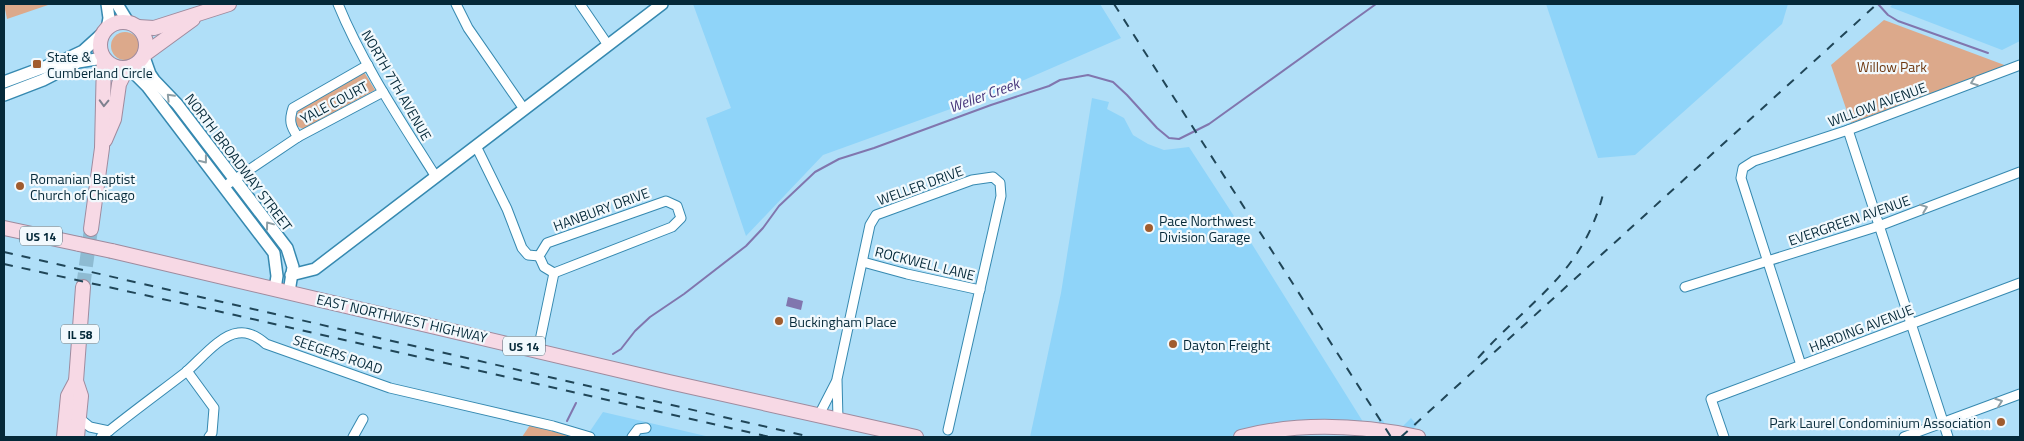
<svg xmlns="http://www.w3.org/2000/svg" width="2024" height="441" font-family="'Titillium Web',sans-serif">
<rect width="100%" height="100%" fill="#b0dff8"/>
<g fill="#8fd4f9">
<path d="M693 4H1100L1121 38 992 94 823 155 746 236 706 118 731 108Z"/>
<path d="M1546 4H1788L1782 24 1635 155 1598 158Z"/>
<path d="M1893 4H2020V41L2002 50 1890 7Z"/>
<path d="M1092 98 1109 102 1107 109 1124 118 1133 135 1148 144 1164 150 1189 147 1245 233 1365 425 1253 431 1227 437H1030L1061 293Z"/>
<path d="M603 412 710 437H586Z"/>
<path d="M1411 418 1417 425 1404 437 1385 433 1378 422 1382 419 1388 429 1399 430Z"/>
</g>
<g fill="#dca98b">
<path d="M4 4H51L7 19Z"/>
<path d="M1884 20 2007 66 1851 123 1831 65Z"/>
<circle cx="125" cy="46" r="14"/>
<path d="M364 72 375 90 303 129 297 126 295 117 299 110Z"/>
<path d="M530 425 575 437H522Z"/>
</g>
<path fill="#8176ae" d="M788 297 803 301 801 310 786 306Z"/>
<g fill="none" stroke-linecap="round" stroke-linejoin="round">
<g stroke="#8176ae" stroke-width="2">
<path d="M1878 4 1888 15 1898 21 1988 53"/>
<path d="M613 354 621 349 635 331 650 317 684 294 746 246 763 228 779 206 815 172 839 159 874 148 991 105 1049 86 1060 80 1088 75 1113 82 1127 95 1157 128 1169 138 1179 139 1209 124 1376 4"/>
<path d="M567 421 576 403"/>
</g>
<path stroke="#8ebbd2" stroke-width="14" stroke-dasharray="14 7" stroke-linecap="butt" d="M83 287 91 229"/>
<defs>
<g id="street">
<path d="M338 4C363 65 401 121 436 177"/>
<path d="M456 4 468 28 524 109"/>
<path d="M580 4 608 45"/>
<path d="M1848 130 1948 437"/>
<path d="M298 137C290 126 289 120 293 108L368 65"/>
<path d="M476 146 507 209 522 248 528 255 539 256"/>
<path d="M225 186 298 137 383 92"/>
<path d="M666 201 677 206 681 218 672 227 554 273 544 267 539 256 547 243Z"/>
<path d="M863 262 907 274 980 290"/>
<path d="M1685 287 1879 226 2020 172"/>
<path d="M538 350 554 273"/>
<path d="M1801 365 1741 178 1743 168 1754 161 1848 130 2020 65"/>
<path d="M187 371 214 408 212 433 209 437"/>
<path d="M819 415 836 382"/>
<path d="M79 418 90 427 109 431 101 437"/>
<path d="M838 420 837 379 870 225 876 215 972 180 993 177 1000 183 1001 196 948 430"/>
<path d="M109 431C134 411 160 392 186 372 200 360 220 335 238 333 249 331 258 337 266 344L390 388 553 426 590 437"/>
<path d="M353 437 363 419"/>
<path d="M632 437 638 429 646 428"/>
<path d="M1724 437 1711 399 2020 283"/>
<path d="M1904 437 2020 394"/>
</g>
<g id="secondary">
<path d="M117 4 128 22"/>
<path d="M107 29 109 18 107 4"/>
<path d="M144 57 150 74 154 80 177 104 287 248 293 267 289 292"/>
<path d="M129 68 147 86 274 253 277 276 275 289"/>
<path d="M4 82 66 59 83 51 104 32"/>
<path d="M4 95 43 80 78 62 103 58"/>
<path d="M291 275 315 269 662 4"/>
</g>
<g id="primary">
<circle cx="123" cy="45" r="23"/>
<path d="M138 27 154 28 229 4"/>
<path d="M145 54 193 19"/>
<path d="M105 140 114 119 119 84 127 68"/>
<path d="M4 228 79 244"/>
<path d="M91 229 102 148 104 59"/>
<path d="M112 251 669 382 916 437"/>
<path d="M64 437 68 396 76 381"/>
<path d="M77 437 81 396 76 381 83 287"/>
<path d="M1241 437C1299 422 1360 425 1418 437"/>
</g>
</defs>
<use href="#street" stroke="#3689b0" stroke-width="11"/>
<use href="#secondary" stroke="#3689b0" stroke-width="14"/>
<use href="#primary" stroke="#9f8b9e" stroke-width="16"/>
<use href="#street" stroke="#fff" stroke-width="9"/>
<use href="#secondary" stroke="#fff" stroke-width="11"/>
<use href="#primary" stroke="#f7d9e5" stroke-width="14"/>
<g stroke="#204658" stroke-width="2" stroke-dasharray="9 9" stroke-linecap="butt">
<path d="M1114 4 1391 437"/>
<path d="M4 252 811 437"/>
<path d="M4 264 235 315 770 437"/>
<path d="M1478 358C1530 300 1585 272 1604 190"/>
<path d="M1401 437 1877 4"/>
</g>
<defs>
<path id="primary-bridge" d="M79 244 112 251"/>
</defs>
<use href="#primary-bridge" stroke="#9f8b9e" stroke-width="16" stroke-linecap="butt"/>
<use href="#primary-bridge" stroke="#f7d9e5" stroke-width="14"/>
</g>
<defs><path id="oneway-chevron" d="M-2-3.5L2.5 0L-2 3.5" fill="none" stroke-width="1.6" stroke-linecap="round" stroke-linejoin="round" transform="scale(1.25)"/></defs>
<g stroke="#8e9fa6">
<use href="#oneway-chevron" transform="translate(1974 82) rotate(159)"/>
<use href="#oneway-chevron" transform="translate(170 97) rotate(-134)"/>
<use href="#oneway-chevron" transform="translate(204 160) rotate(52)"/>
<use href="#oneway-chevron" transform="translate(1924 208) rotate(-21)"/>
<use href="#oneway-chevron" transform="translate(269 225) rotate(-127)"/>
<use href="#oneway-chevron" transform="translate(1999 402) rotate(-20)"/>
</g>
<use stroke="#7e818f" href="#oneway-chevron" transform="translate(104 103) rotate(92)"/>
<g fill="#a05c2e" stroke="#f2f9fd" stroke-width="2">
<rect x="32" y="59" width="10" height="10" rx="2.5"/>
<circle cx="20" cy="186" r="5"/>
<circle cx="1149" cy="228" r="5"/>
<circle cx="779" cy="321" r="5"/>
<circle cx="1173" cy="344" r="5"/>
<circle cx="2001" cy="422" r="5"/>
</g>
<g text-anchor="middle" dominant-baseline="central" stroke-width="4.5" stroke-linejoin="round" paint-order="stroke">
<g fill="#f2f9fd" stroke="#4c6774" stroke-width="1">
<rect x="20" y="226.5" width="42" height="19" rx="4"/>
<rect x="61" y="324.5" width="38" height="19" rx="4"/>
<rect x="503" y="336.5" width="42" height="19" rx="4"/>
</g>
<g font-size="12" font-weight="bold" fill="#052939">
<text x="41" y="236">US 14</text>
<text x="80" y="334">IL 58</text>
<text x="524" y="346">US 14</text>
</g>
<g font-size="14" fill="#052939" stroke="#f2f9fd" text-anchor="start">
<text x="47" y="56">State &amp;<tspan x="47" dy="16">Cumberland Circle</tspan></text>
<text x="30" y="178">Romanian Baptist<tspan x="30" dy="16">Church of Chicago</tspan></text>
<text x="1159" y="220">Pace Northwest<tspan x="1159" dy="16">Division Garage</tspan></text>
<text x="789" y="321">Buckingham Place</text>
<text x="1183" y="344">Dayton Freight</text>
<text x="1991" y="422" text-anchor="end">Park Laurel Condominium Association</text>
</g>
<g font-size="14" fill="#6f3911" stroke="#f2f9fd">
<text x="1892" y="66">Willow Park</text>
</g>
<g font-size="14" fill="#052939" stroke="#f2f9fd">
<text transform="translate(397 85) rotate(60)">NORTH 7TH AVENUE</text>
<text transform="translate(334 102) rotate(-28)">YALE COURT</text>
<text transform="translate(1877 104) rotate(-20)">WILLOW AVENUE</text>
<text transform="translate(239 162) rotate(53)">NORTH BROADWAY STREET</text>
<text transform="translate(920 185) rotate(-20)">WELLER DRIVE</text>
<text transform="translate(601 209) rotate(-20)">HANBURY DRIVE</text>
<text transform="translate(1849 220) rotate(-19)">EVERGREEN AVENUE</text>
<text transform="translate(925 263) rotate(14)">ROCKWELL LANE</text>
<text transform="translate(402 318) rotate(13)">EAST NORTHWEST HIGHWAY</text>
<text transform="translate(1861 328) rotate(-21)">HARDING AVENUE</text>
<text transform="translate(338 354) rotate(19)">SEEGERS ROAD</text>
</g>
<g font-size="15" font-style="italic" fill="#46347a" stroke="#f2f9fd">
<text transform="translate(984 95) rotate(-20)">Weller Creek</text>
</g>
</g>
<rect width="2024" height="441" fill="none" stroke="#052939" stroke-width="10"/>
</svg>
